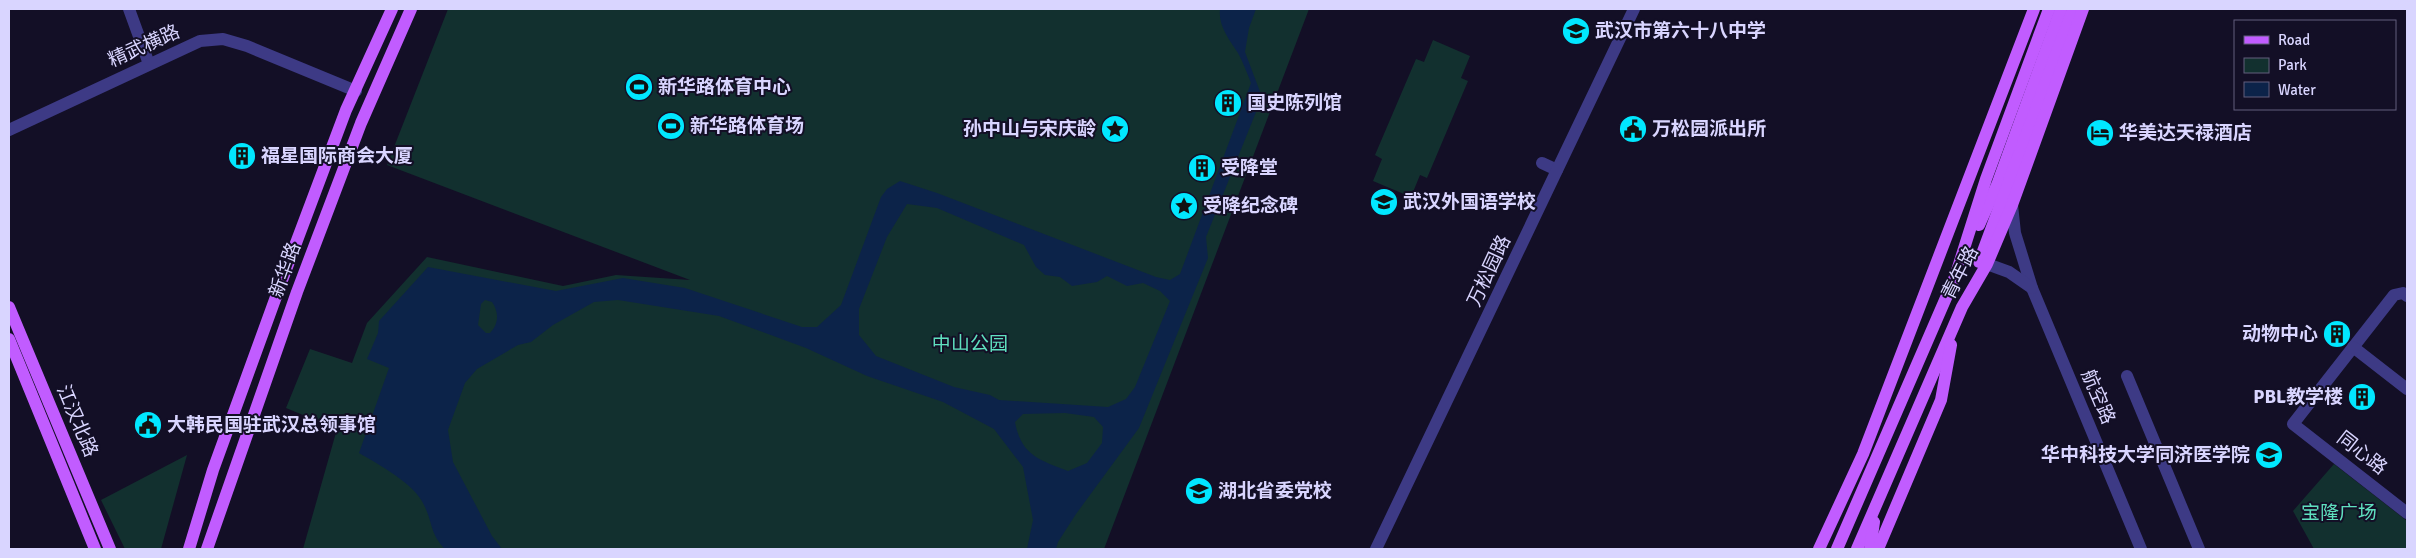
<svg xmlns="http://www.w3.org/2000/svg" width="2416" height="558" font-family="Signika,'Noto Sans SC',sans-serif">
<rect width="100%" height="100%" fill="#130f26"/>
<g fill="#12302f">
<path d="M448 9H1309L1104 549H303L337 429 286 408 310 349 352 363 367 323 427 257 563 286 616 275 690 280 387 165Z"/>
<path d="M1433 40 1470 56 1461 78 1468 81 1427 178 1420 175 1411 197 1373 181 1382 159 1375 155 1416 59 1424 62Z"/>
<path d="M187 455 161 549H125L101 500Z"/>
<path d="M2334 464 2407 521V549H2314L2293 511Z"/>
</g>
<path fill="#0c2349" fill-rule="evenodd" d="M1220 9H1256L1249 28 1245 52 1262 97 1206 237 1208 258 1139 428 1076 514 1058 542 1056 549H1027L1033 520 1023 467 994 429 943 402 867 376 806 348 719 316 618 300 594 302 553 325 531 342 518 345 477 369 465 383 448 430 453 462 492 536 502 549H445C430 534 433 523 424 505 415 484 378 464 359 453L389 368 367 359 378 333 379 321 428 267 556 291 623 278 685 288 802 327H817L841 305 881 197 887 189 900 181 937 193 1156 277 1170 280 1180 274 1251 83C1247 73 1243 62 1238 53 1229 39 1218 26 1220 9ZM907 204 937 208 1024 245 1036 267 1045 275 1060 277 1072 286 1097 282 1107 276 1127 286 1143 283 1160 291 1170 301 1135 387 1126 399 1108 407 999 400 990 395 954 387 876 356 859 335V309L887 237ZM485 300 492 302C499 312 499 324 490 333H486L478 325 481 304ZM1065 413 1094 417 1103 427 1102 443 1087 463 1068 471C1039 460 1021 455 1015 422L1023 414Z"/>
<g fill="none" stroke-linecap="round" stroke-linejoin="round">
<g stroke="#3d3a85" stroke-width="12">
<path d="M129 9 149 64"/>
<path d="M9 130 200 41 223 39 247 46 356 91"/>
<path d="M1542 163 1557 170"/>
<path d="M2012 205 2015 233 2032 288 2141 549"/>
<path d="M1987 264 2009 272 2032 288"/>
<path d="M2407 296 2403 293 2394 295 2293 424 2407 513"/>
<path d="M2353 347 2407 389"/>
<path d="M2127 376 2199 549"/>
<path d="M1376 549 1634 9"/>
</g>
<g stroke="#c15cff" stroke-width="12">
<path d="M1979 225 1997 185 2061 9"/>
<path d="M1979 262 2073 9"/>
<path d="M9 307 110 549"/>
<path d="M9 339 95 549"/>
<path d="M189 549 213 470 281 283 346 110 392 9"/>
<path d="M207 549 297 292 361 123 411 9"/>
<path d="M1819 549 1863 454 2034 9"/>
<path d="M1837 549 1955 277 1986 179 2049 9"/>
<path d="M1857 549 1962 307 1987 264 2012 205 2083 9"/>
<path d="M1870 549 1874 522"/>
<path d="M1878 549 1941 400 1951 345"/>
</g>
</g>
<defs>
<symbol id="school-disc" viewBox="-11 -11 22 22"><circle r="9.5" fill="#01e7ff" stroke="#130f26"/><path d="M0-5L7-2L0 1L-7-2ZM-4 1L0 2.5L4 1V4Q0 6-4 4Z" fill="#111"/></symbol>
<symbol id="stadium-disc" viewBox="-11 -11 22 22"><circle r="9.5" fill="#01e7ff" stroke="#130f26"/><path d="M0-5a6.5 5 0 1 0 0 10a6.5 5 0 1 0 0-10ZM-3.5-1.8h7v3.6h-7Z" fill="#111"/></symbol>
<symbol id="building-disc" viewBox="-11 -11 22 22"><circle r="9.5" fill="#01e7ff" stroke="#130f26"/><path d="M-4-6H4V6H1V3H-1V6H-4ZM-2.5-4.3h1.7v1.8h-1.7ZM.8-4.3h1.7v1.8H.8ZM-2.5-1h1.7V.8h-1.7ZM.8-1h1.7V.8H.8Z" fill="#111"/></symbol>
<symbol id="sight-disc" viewBox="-11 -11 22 22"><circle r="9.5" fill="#01e7ff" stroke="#130f26"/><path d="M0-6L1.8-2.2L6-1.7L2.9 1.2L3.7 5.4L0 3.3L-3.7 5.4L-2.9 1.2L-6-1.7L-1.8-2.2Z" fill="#111"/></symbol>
<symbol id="civic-disc" viewBox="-11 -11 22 22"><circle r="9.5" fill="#01e7ff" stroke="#130f26"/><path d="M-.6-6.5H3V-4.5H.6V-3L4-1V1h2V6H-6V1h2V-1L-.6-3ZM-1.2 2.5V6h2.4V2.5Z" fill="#111"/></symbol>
<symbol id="hotel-disc" viewBox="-11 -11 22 22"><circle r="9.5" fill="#01e7ff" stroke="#130f26"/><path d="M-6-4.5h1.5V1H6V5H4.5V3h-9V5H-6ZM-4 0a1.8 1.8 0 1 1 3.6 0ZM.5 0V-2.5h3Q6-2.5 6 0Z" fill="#111"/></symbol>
<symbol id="university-disc" viewBox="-11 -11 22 22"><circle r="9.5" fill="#01e7ff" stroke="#130f26"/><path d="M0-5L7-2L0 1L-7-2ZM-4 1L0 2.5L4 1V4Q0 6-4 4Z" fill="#111"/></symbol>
</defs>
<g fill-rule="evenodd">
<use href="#school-disc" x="1560" y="15" width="32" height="32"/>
<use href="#stadium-disc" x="623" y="71" width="32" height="32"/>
<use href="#building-disc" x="1212" y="87" width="32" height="32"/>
<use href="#stadium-disc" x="655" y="110" width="32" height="32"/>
<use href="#sight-disc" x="1099" y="113" width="32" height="32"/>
<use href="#civic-disc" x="1617" y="113" width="32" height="32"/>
<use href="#hotel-disc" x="2084" y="117" width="32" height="32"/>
<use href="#building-disc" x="226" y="140" width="32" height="32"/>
<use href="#building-disc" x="1186" y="152" width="32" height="32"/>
<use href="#school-disc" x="1368" y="186" width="32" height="32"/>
<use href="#sight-disc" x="1168" y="190" width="32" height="32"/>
<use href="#building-disc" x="2321" y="318" width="32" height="32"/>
<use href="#building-disc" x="2346" y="381" width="32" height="32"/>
<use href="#civic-disc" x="132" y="409" width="32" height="32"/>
<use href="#university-disc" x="2253" y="439" width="32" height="32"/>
<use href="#school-disc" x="1183" y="475" width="32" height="32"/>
</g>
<g text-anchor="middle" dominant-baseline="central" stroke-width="4" stroke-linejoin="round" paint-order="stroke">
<g font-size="19" font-weight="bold" fill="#d9d5ff" stroke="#130f26" text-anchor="start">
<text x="1595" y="31">武汉市第六十八中学</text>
<text x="658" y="87">新华路体育中心</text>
<text x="1247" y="103">国史陈列馆</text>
<text x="690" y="126">新华路体育场</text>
<text x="1096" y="129" text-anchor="end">孙中山与宋庆龄</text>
<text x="1652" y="129">万松园派出所</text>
<text x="2119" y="133">华美达天禄酒店</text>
<text x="261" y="156">福星国际商会大厦</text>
<text x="1221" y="168">受降堂</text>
<text x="1403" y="202">武汉外国语学校</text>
<text x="1203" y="206">受降纪念碑</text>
<text x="2318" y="334" text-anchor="end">动物中心</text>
<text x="2343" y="397" text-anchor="end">PBL教学楼</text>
<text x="167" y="425">大韩民国驻武汉总领事馆</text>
<text x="2250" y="455" text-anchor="end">华中科技大学同济医学院</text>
<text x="1218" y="491">湖北省委党校</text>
</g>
<g font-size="19" fill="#d9d5ff" stroke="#130f26">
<text transform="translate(144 46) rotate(-24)">精武横路</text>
<text transform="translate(285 270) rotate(-70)">新华路</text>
<text transform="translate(1489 271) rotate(-65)">万松园路</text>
<text transform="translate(1960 273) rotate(-63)">青年路</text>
<text transform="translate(2098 397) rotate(67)">航空路</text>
<text transform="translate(77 421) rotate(67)">江汉北路</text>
<text transform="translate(2362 453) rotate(38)">同心路</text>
</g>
<g font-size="19" fill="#5fe0bf" stroke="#130f26">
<text x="970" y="344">中山公园</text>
<text x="2339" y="513">宝隆广场</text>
</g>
</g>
<rect width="2416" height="558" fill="none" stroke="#d9d5ff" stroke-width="20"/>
<rect x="2234" y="20" width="162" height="90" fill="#130f26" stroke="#625e7d"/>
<rect x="2244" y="36" width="25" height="8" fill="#c15cff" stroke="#625e7d"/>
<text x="2278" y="45" font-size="15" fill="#d9d5ff">Road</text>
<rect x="2244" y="58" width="25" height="15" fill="#12302f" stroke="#625e7d"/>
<text x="2278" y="70" font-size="15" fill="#d9d5ff">Park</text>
<rect x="2244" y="82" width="25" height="15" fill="#0c2349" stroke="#625e7d"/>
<text x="2278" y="95" font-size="15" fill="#d9d5ff">Water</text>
</svg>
